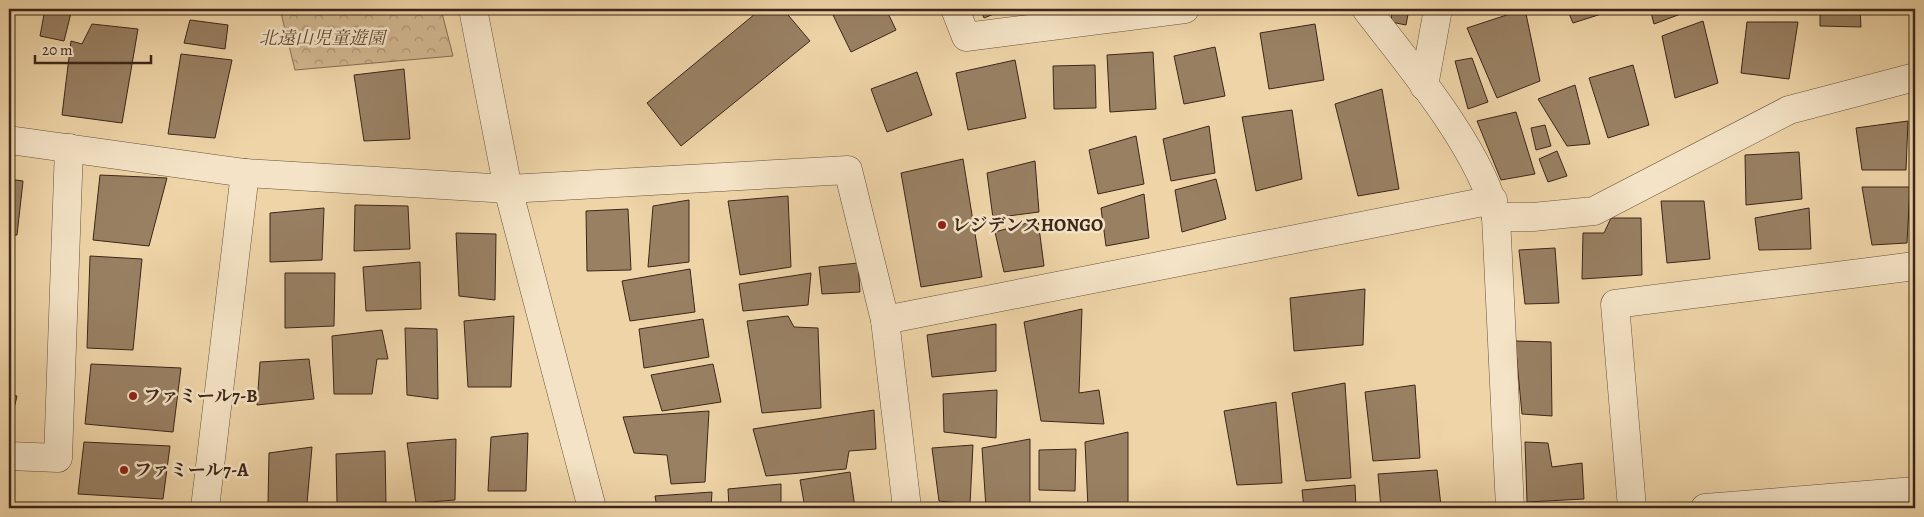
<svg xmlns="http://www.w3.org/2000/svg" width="1924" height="517" font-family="Alegreya,'Noto Serif JP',serif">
<defs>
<pattern id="park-crowns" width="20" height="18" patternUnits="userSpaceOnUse" patternTransform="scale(1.25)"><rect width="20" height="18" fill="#d0b68f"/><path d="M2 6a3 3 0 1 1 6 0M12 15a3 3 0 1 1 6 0" fill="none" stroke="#aa9474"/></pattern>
</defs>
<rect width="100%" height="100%" fill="#eed4a7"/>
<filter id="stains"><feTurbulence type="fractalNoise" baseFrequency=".004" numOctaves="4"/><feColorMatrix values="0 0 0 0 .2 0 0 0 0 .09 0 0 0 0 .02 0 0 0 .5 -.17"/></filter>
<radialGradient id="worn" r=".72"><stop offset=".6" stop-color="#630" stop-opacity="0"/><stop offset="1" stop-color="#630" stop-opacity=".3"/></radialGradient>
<path fill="url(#park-crowns)" stroke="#866e54" d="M280 9H441L453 56 295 70Z"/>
<g fill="#998063" stroke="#3c2619">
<path d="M45 9 71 13 64 41 40 36Z"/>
<path d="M761 9H783L810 41 681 146 647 103Z"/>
<path d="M846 9H886L896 30 851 52 833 15Z"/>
<path d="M980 9H1006L984 18Z"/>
<path d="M1392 9H1409L1406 25 1391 22Z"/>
<path d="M1525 9 1540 81 1497 98 1467 28Z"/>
<path d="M1567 9H1617L1573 23Z"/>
<path d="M1650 9H1694L1654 24Z"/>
<path d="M1753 9H1785V14Z"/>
<path d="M1820 9H1860L1861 27 1820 26Z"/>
<path d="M1878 9H1915V11L1878 12Z"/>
<path d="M190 20 228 25 225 49 184 43Z"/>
<path d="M1703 21 1718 83 1675 98 1662 36Z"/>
<path d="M1747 22H1798L1789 79 1741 73Z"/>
<path d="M92 24 138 29 122 123 62 115 71 41 82 44Z"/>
<path d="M1315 24 1324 80 1269 89 1260 33Z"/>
<path d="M1215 47 1225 96 1184 104 1174 56Z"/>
<path d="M1153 52 1156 109 1110 112 1107 55Z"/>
<path d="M181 54 232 60 215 138 168 134Z"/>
<path d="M1472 58 1488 102 1468 109 1455 61Z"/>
<path d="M1015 60 1026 118 968 130 956 73Z"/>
<path d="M1095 65 1096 108 1054 109 1053 66Z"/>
<path d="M1633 65 1649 125 1608 138 1589 78Z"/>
<path d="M404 69 410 139 364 141 354 75Z"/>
<path d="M917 72 932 115 887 132 871 89Z"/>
<path d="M1575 85 1590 144 1567 146 1538 99Z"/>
<path d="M1382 89 1399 189 1358 196 1335 104Z"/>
<path d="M1292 110 1302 179 1256 191 1242 117Z"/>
<path d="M1516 112 1535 174 1501 180 1477 121Z"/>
<path d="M1908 121 1906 170H1862L1856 128Z"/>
<path d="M1545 125 1551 146 1536 150 1531 128Z"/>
<path d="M1209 126 1215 173 1171 181 1163 139Z"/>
<path d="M1136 136 1144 184 1098 194 1089 150Z"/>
<path d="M1557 151 1567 176 1548 182 1539 159Z"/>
<path d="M1799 152 1802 199 1746 205 1745 155Z"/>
<path d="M963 159 982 277 921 287 901 173Z"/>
<path d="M1035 161 1039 212 993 218 987 173Z"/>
<path d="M100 175 167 178 149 246 93 240Z"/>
<path d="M9 179 23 181 17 235H9Z"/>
<path d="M1216 179 1226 219 1182 232 1175 190Z"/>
<path d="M1862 187H1910L1907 243 1872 245Z"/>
<path d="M1144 194 1149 238 1106 246 1101 208Z"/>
<path d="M788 196 791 267 740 275 728 201Z"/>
<path d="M689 200V262L648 267 653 206Z"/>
<path d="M1661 201H1704L1710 259 1667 263Z"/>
<path d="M355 205 408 206 410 249 354 251Z"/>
<path d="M324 208 322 260 270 262V213Z"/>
<path d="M1809 208 1811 249 1759 250 1755 218Z"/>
<path d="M628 209 631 270 587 271 586 211Z"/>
<path d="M1611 218H1641L1642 275 1582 279 1583 233H1604Z"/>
<path d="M1038 220 1044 266 1004 272 995 232Z"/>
<path d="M456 233 496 234 495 300 459 296Z"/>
<path d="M9 245H14L9 296Z"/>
<path d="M1555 248 1559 303 1525 304 1519 250Z"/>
<path d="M90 256 142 259 133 350 87 348Z"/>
<path d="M420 262 421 309 366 311 363 267Z"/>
<path d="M858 263 860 292 822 294 819 267Z"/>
<path d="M690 269 695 312 630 321 622 281Z"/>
<path d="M285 273H335L334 326 285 328Z"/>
<path d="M811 273 808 305 743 311 739 284Z"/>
<path d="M1365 289 1363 345 1294 351 1290 298Z"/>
<path d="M1082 309 1079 393 1099 390 1104 424 1041 421 1024 322Z"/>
<path d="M514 316 511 387H468L464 321Z"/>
<path d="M788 316 794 327 818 328 821 408 762 413 747 321Z"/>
<path d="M703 319 709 357 644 368 639 329Z"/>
<path d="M996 324V371L932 377 927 335Z"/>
<path d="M405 328 437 329 438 399 407 395Z"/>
<path d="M382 330 388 359H377L372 394H334L332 336Z"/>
<path d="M1515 341 1551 342 1552 416 1522 414Z"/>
<path d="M309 359 314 399 257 405 260 362Z"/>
<path d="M91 364 181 368 173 432 85 424Z"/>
<path d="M713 364 721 402 662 411 651 375Z"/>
<path d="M1345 383 1351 478 1306 481 1292 393Z"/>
<path d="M1415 385 1420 458 1373 461 1365 392Z"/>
<path d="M997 390 996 438 944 432 943 394Z"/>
<path d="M9 394 17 396 9 430Z"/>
<path d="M1276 402 1282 483 1237 485 1224 411Z"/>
<path d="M874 410 876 449 849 451 846 469 766 476 753 429Z"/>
<path d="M709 411 705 482 671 484 667 455 634 453 623 417Z"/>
<path d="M1128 432V508H1088L1085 442Z"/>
<path d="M528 433 526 491H488L491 437Z"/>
<path d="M456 439 455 500 416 503 407 443Z"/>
<path d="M1030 439V508H986L982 448Z"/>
<path d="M84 442 170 446 163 499 78 494Z"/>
<path d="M1525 442 1548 443 1552 467 1582 463 1584 499 1527 502Z"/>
<path d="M973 445 970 504 939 501 932 448Z"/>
<path d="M312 447 307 503H268L269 453Z"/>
<path d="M1076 449 1075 491 1039 490V450Z"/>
<path d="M385 451 386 502 337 503 336 454Z"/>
<path d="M1437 470 1441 506 1381 508 1378 474Z"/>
<path d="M850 472 855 508H805L800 480Z"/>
<path d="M781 484V508H729L728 489Z"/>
<path d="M1355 485 1356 508H1304L1302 490Z"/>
<path d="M712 492 711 508H657L655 496Z"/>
<path d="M501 505H539V508H502Z"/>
</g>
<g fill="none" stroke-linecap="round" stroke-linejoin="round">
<defs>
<g id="minor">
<path d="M473 9 508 189 592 508"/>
<path d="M955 9 966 37 1185 9"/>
<path d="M1366 9C1407 62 1483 152 1496 217L1510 508"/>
<path d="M1424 86 1438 9"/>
<path d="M9 140 245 173 508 189 848 170 885 320 907 508"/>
<path d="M1496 217H1533L1594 211 1789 110 1915 77"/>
<path d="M885 320 1493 200"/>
<path d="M9 456 58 458 69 148"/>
<path d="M205 508 245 173"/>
<path d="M1632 508 1615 304 1915 266"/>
<path d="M1705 508 1915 491"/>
</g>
</defs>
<use href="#minor" stroke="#68523c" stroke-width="29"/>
<use href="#minor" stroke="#f4e3c6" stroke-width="28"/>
</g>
<g fill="#8f2418" stroke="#f4e3c6" stroke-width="2">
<circle cx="942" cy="225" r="5"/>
<circle cx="133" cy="396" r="5"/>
<circle cx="124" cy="470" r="5"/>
</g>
<g text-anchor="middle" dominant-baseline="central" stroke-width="5" stroke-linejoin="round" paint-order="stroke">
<g font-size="18" font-style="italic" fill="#614a36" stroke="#f4e3c6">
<text x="322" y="38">北遠山児童遊園</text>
</g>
<g font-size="18" font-weight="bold" fill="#3c2619" stroke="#f4e3c6" text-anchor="start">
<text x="952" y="225">レジデンスHONGO</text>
<text x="143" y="396">ファミール7-B</text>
<text x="134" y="470">ファミール7-A</text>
</g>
</g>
<rect width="1924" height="517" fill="none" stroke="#eed4a7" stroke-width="30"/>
<rect x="10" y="10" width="1904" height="497" fill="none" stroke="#3c2619" stroke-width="2.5"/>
<rect x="15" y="15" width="1894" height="487" fill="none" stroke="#3c2619"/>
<path d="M35 55v8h116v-8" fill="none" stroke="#3c2619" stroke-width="2.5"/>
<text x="42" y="55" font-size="15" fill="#3c2619" stroke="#f4e3c6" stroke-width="4" paint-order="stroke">20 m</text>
<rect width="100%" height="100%" filter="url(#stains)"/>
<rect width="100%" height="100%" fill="url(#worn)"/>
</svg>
